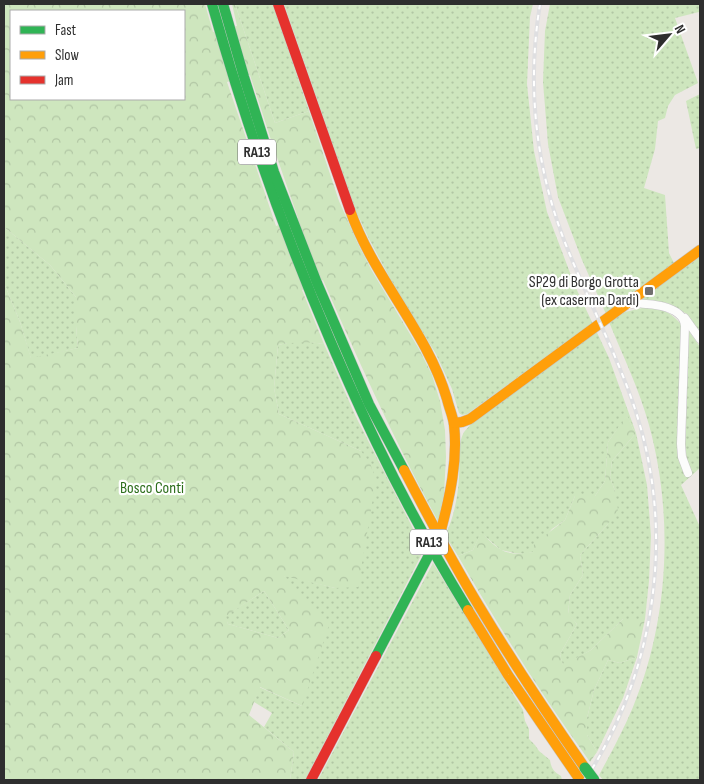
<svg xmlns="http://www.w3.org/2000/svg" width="704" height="784" font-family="'Sofia Sans Condensed',sans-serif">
<defs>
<pattern id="grass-dots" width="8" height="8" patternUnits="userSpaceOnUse" patternTransform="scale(1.25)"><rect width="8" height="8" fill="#cee6be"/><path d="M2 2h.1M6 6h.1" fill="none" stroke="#b1c6a4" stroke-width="1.8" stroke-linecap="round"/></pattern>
<pattern id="forest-crowns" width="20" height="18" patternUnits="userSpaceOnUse" patternTransform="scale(1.25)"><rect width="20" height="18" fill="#cee6be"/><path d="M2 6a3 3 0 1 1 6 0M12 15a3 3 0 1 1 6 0" fill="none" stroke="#b1c6a4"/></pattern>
</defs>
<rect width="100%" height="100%" fill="#ece8e4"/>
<g fill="url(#grass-dots)">
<path d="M235 4H273L309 111 275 123Z"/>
<path d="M284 4H533L530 17 527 84 534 151 547 212 575 286 609 358 636 433 647 485 651 536 649 581 645 619H623L591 650 563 666 560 654 577 624 568 614 570 595 583 575 580 555 608 524 615 491 610 477 612 461 636 433 633 429 627 416 608 442 605 481 595 496H575L565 520 552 529 533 552 525 554 514 553 501 550 481 533 473 550 458 556 445 535C454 519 458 495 459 477 460 464 457 447 463 434 464 431 468 428 470 425L592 334 588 326 467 414 462 415 459 413 452 389 436 354 391 280 369 239 355 209Z"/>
<path d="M550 4H700V17L699 12 675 18 698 83 675 95 668 106 665 118 658 121 655 149 644 188 665 195 669 253 674 263 606 314 582 260 558 197 548 144 543 82 545 31Z"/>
<path d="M700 94V148L696 149 686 101Z"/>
<path d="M4 227 50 265 76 297V326L78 348 31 359 20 322 4 283Z"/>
<path d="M700 257V332L687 314 667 303 640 299Z"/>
<path d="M642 308C661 308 668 310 681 324L678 436 687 476 692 472 688 465 685 448 689 331 700 347V468L681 485 700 527V780H603L599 775C611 753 623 731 633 707 669 620 674 516 649 425 639 389 623 356 609 322L625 312Z"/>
<path d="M292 342H310L324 344 356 417 424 550 305 780H290L294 752 264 727 272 713 254 702 259 687 302 706 284 575 335 588 361 451 279 414 274 388 278 345Z"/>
<path d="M433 563 523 710 525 721 529 729V739L535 745 539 751 550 760C551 768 554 772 561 776L562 780H318Z"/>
<path d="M264 591 289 630 278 638 228 624 225 616Z"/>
<path d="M637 657 623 698 597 752 587 735V718L594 690 608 660 620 663Z"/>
</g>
<g fill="url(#forest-crowns)" fill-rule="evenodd">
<path d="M4 4H205L213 32 237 26 232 4H235L275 123 309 111 339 201 358 244 372 271 419 349 432 375 440 401 445 430 446 457 444 494 438 521C395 442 359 362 323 280L302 290 324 344C308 342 293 342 278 345L274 388 279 414 361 451 370 463 376 480 358 587 335 588 284 576 329 625 302 706 260 687 249 715 294 752 290 780H4V283L20 322 31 358 78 348 76 326V297L50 265 4 227ZM11 11H184V99H11ZM250 75 272 143 298 218 276 226 227 82ZM264 591 289 630 278 638 228 624 226 616Z"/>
<path d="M627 415 633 429 636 433 612 461 610 477 615 491 618 510 608 524 580 555 583 575 570 595 568 613 577 624 560 654 563 665 591 650 623 619H645L637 657 620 663 608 660 594 690 587 718V735L597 752 590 762C542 696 499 627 458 556L473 550 481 532C487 538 493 545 500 549 509 555 523 554 533 552L534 544 565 520 575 496H595L605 481 608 442Z"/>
</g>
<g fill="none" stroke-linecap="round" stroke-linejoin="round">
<defs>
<g id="street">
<path d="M627 305C643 301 684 305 685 326L681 444 682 457 688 473"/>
<path d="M685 318 700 339"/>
</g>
<g id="fast">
<path d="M212 4C244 119 283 230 330 340 345 375 360 409 377 444 404 500 435 556 468 610"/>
<path d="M223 4 244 77 274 172 317 283 369 404 404 470"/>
<path d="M376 656 429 555"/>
</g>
<g id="slow">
<path d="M350 210C373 277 427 331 447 399 449 408 453 416 454 425 458 460 450 496 441 530"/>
<path d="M454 423 462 422 470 419 700 250"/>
<path d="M404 470C428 516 452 562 479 606 512 661 548 715 585 768"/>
<path d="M468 610 508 675 580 780"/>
</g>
<g id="jam">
<path d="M278 4 350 210"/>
<path d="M311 780 376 656"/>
</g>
</defs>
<use href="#street" stroke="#c5c4c5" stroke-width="9"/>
<use href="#fast" stroke="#c5c4c5" stroke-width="11"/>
<use href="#slow" stroke="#c5c4c5" stroke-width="11"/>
<use href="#jam" stroke="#c5c4c5" stroke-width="11"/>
<use href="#street" stroke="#fcfcfb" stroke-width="8"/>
<use href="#fast" stroke="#30b455" stroke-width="10"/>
<use href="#slow" stroke="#ff9f0a" stroke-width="10"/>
<use href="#jam" stroke="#e5322d" stroke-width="10"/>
<defs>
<path id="rail" d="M540 4C527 84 535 164 564 240 586 297 616 351 635 409 676 533 656 671 585 780"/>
</defs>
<use href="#rail" stroke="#dfdfe1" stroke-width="4"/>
<use href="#rail" stroke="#fff" stroke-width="2" stroke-dasharray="5.5" stroke-linecap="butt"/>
<defs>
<path id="fast-bridge" d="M585 768 594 780"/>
</defs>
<use href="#fast-bridge" stroke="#c6c5c4" stroke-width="12" stroke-linecap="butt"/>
<use href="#fast-bridge" stroke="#30b455" stroke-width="11"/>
</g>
<rect fill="#706f6e" stroke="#fff" stroke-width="2" x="644" y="286" width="10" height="10" rx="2.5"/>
<g text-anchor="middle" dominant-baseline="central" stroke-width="4.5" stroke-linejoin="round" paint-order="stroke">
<g fill="#fff" stroke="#6d6d6d" stroke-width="1">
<rect x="238" y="139.5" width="38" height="25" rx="4"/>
<rect x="410" y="529.5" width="38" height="25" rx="4"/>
</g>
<g font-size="15" font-weight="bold" fill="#2e2e2e">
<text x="257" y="152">RA13</text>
<text x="429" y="542">RA13</text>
</g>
<g font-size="16" fill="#2e2e2e" stroke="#fff" text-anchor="end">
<text x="639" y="282">SP29 di Borgo Grotta<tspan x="639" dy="18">(ex caserma Dardi)</tspan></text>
</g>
<g font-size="16" fill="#2c6e1b" stroke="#fff">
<text x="152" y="488">Bosco Conti</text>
</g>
</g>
<rect width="704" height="784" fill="none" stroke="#2e2e2e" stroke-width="10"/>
<rect x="10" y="10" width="175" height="90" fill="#ffffff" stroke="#ababab"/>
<rect x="20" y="26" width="25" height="8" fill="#30b455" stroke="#ababab"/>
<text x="55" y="35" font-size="15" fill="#2e2e2e">Fast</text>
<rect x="20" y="51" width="25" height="8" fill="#ff9f0a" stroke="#ababab"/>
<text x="55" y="60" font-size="15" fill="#2e2e2e">Slow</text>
<rect x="20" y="76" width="25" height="8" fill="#e5322d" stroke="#ababab"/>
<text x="55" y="85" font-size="15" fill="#2e2e2e">Jam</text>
<g transform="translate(669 35) rotate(62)" stroke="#ffffff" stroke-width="4" paint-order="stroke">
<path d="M0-4L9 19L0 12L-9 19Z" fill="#2e2e2e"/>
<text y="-8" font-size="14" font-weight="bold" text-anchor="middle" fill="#2e2e2e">N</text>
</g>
</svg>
